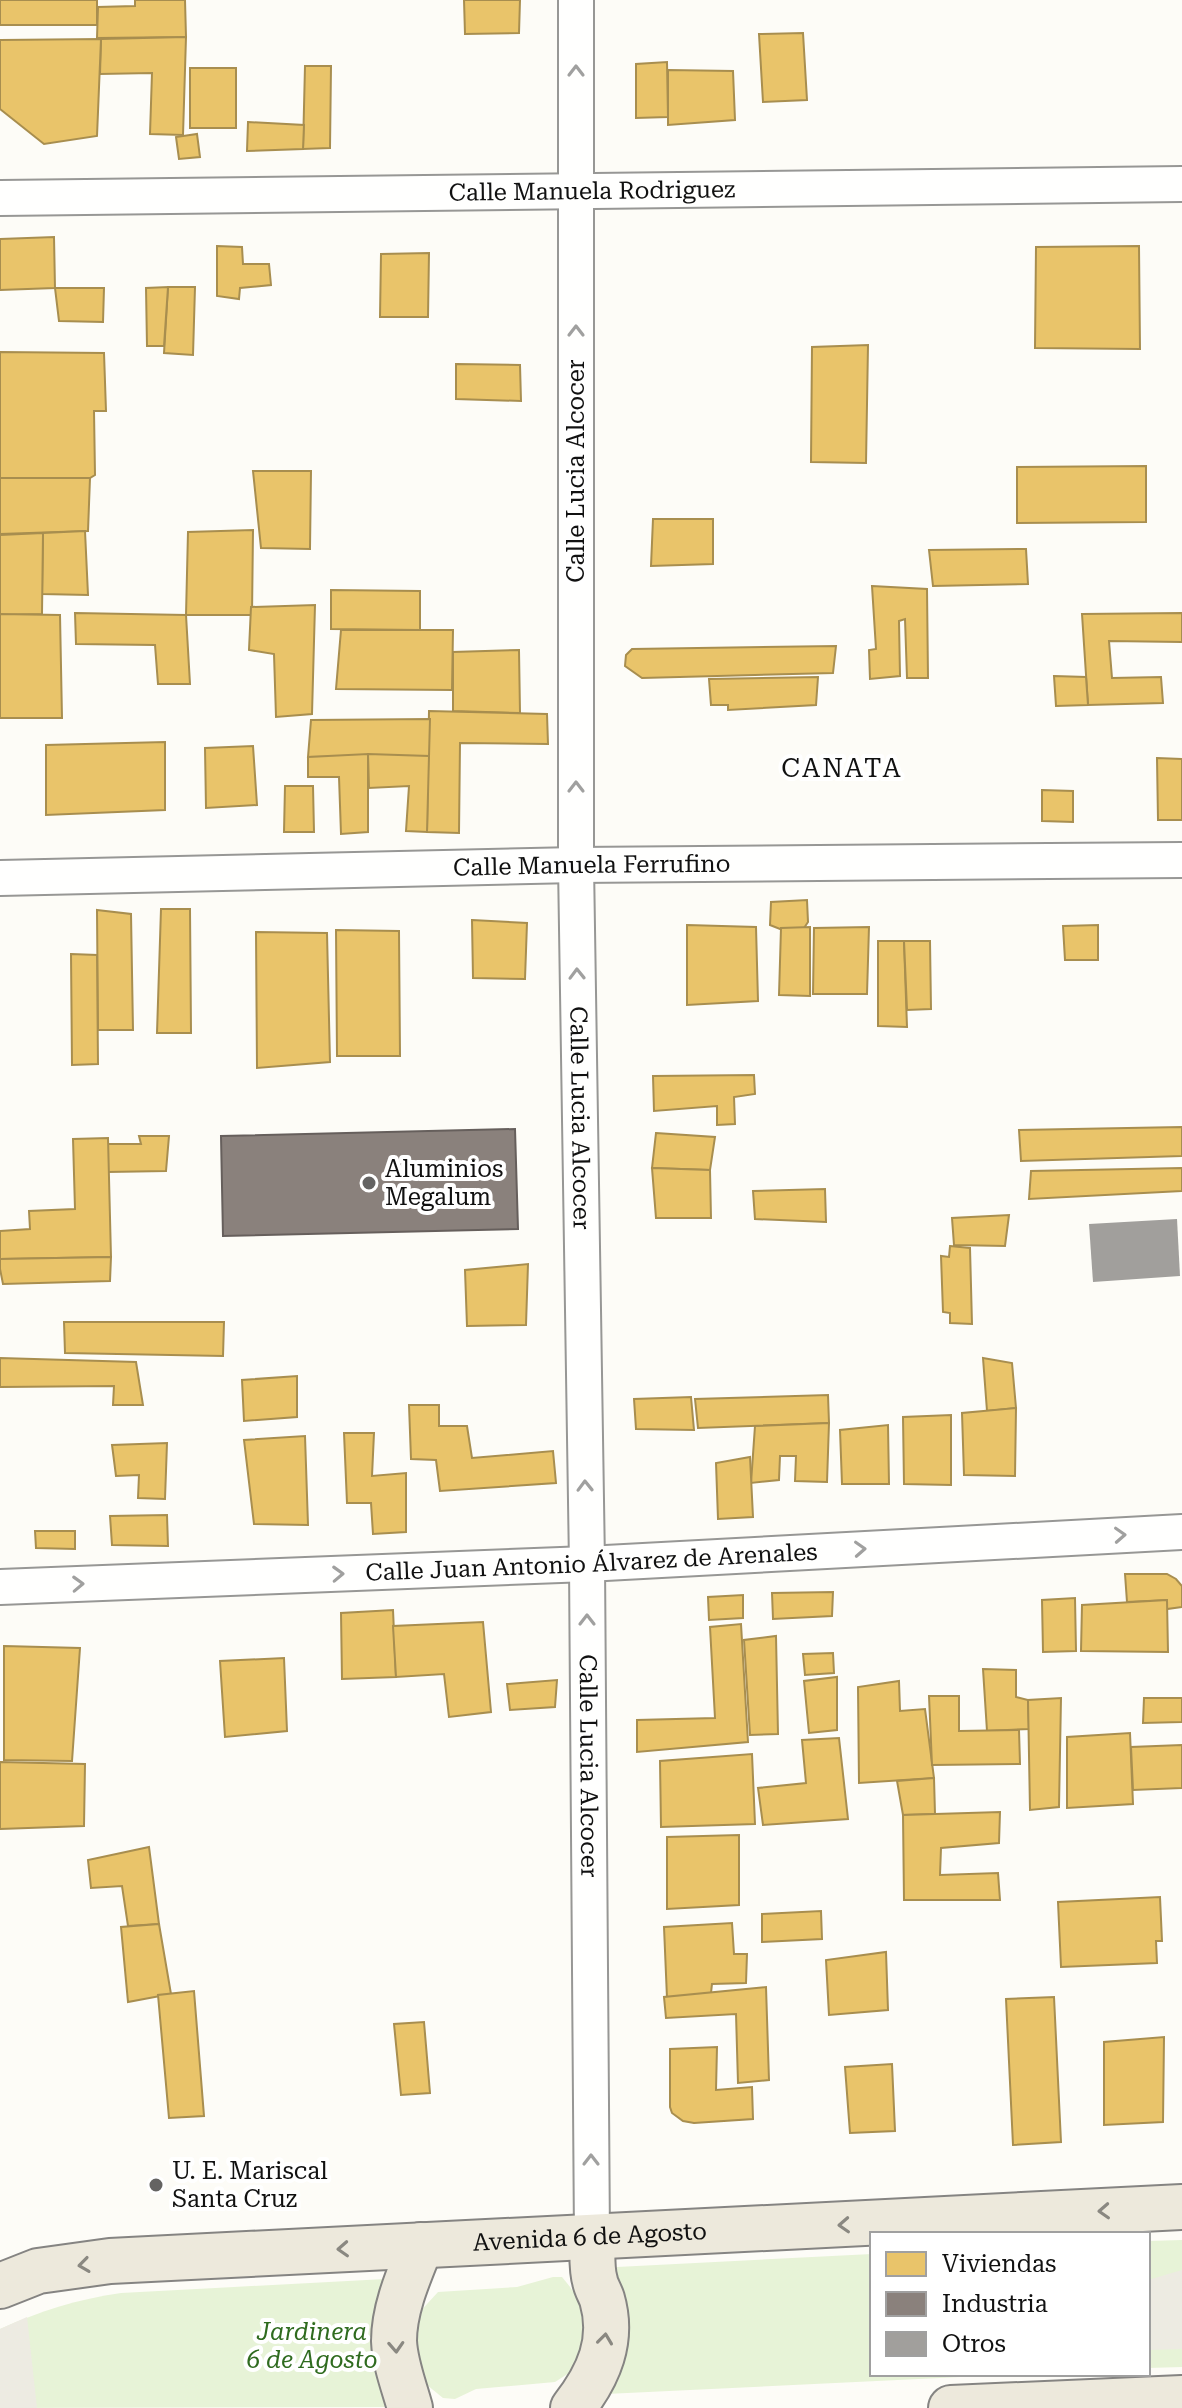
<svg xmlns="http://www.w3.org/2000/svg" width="1182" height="2408" font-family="'Roboto Serif',serif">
<rect width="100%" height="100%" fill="#fdfcf7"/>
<g fill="#e7f3d7">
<path d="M1182 2240V2367L1148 2368V2241Z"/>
<path d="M872 2254V2374H1021L606 2394 617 2267Z"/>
<path d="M553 2277H562C590 2309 587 2327 580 2366L555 2382 476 2389 455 2399 443 2398 427 2385 413 2356 416 2316 438 2292 517 2287Z"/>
<path d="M385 2279 390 2407 0 2408V2329C40 2311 78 2299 121 2293Z"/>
</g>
<g fill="#edebe2">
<path d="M1182 2270V2349L1148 2350V2280Z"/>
<path d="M27 2317 37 2408H0V2329Z"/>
</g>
<g fill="#e9c46a" stroke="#a88e4f" stroke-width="2">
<rect x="0" y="0" width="97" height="25"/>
<path d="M135 0H185L186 37 97 38 98 7 135 6Z"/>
<path d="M464 0H520L519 33 465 34Z"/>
<path d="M803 33 807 100 763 102 759 34Z"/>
<path d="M186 37 183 135 150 134 152 73 100 74 101 39Z"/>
<path d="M101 39 97 136 44 144 0 109V40Z"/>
<path d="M667 62 668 117 636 118V64Z"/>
<path d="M305 66H331L330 148 303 149Z"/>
<rect x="190" y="68" width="46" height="60"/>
<path d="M668 70 733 71 735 120 668 125Z"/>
<path d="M248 122 304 125 303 149 247 151Z"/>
<path d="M197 134 200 157 179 159 176 137Z"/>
<path d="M54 237 55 288 0 290V239Z"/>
<path d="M217 246 242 247 243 264H269L271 285 240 288 239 299 217 296Z"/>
<path d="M1139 246 1140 349 1035 348 1036 247Z"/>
<path d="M429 253 428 317H380L381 254Z"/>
<path d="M168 287H195L193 355 164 353Z"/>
<path d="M168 287 164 346H147L146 288Z"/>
<path d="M55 288H104L103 322 59 321Z"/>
<path d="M868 345 866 463 811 462 812 347Z"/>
<path d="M0 352 104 353 106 411H94L95 475 90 478H0Z"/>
<path d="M456 364 520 365 521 401 456 399Z"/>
<path d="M1146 466V522L1017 523V467Z"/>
<path d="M253 471H311L310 549 261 548Z"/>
<path d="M0 478H90L88 531 0 534Z"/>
<path d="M653 519H713V564L651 566Z"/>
<path d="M253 530 252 615H186L188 532Z"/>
<path d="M85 531 88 595 42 594 43 533Z"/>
<path d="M43 533 42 614 0 615V535Z"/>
<path d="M1026 549 1028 584 933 586 929 550Z"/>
<path d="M872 586 927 589 928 678H907L905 619 899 621 900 676 870 679 869 650 876 649Z"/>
<path d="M331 590 420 591V630L331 629Z"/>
<path d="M315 605 312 714 276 717 274 654 249 650 251 607Z"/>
<path d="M75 613 186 615 190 684H158L155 645 76 644Z"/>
<path d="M1182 613V642L1109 641 1112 678 1161 677 1163 703 1088 705 1082 614Z"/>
<path d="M0 614 60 615 62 718H0Z"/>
<path d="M341 630H453L452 690 336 689Z"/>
<path d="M836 646 833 673 642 678 625 666 626 655 632 649Z"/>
<path d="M519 650 520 713 453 711V652Z"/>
<path d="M1054 676 1086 677 1088 705 1056 706Z"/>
<path d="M818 677 816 705 728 710V705H711L709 679Z"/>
<path d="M429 711 547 714 548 744 460 743 459 833 427 832Z"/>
<path d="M430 719 429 756 308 757 311 720Z"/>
<path d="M165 742V810L46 815V745Z"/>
<path d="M253 746 257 805 206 808 205 748Z"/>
<path d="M368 754 429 756 427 832 406 831 409 786 369 788Z"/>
<path d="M368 754V832L341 834 339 777H308V757Z"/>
<path d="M1157 758 1182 759V820H1158Z"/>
<path d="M285 786H313L314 832H284Z"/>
<path d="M1042 790 1073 791V822L1042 821Z"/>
<path d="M807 900 808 922 804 928 780 929 770 925 771 902Z"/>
<path d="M161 909H190L191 1033H157Z"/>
<path d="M97 910 131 914 133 1030H98Z"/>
<path d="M472 920 527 923 525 979 473 978Z"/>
<path d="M687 925 756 927 758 1001 687 1005Z"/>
<path d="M1098 925V960H1065L1063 926Z"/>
<path d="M810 927V996L779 995 781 928Z"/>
<path d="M869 927 867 994H813L814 928Z"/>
<path d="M336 930 399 931 400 1056H337Z"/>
<path d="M256 932 327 933 330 1062 257 1068Z"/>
<path d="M878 941H904L907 1027 878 1026Z"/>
<path d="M904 941H930L931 1009 907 1010Z"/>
<path d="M71 954 97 955 98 1064 72 1065Z"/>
<path d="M754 1075 755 1094 734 1097 735 1124 717 1125V1106L654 1111 653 1076Z"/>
<path d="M1182 1127V1156L1021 1161 1019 1130Z"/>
<path d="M656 1133 715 1137 710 1170 652 1168Z"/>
<path d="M139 1136H169L166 1171 108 1172V1144H141Z"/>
<path d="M108 1138 111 1257 0 1259V1231L30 1229 29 1211 75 1209 73 1139Z"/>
<path d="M652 1168 710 1170 711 1218H656Z"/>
<path d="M1182 1168V1191L1029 1199 1031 1171Z"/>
<path d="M825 1189 826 1222 755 1219 753 1191Z"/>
<path d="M1009 1215 1005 1246 954 1245 952 1218Z"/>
<path d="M950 1246 970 1248 972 1324 950 1323V1313L943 1312 941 1256 949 1257Z"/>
<path d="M111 1257 110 1281 3 1284 0 1269V1259Z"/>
<path d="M528 1264 526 1325 467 1326 465 1270Z"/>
<path d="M64 1322H224L223 1356 65 1353Z"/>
<path d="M0 1358 136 1362 143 1405H113L114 1386 0 1387Z"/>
<path d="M983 1358 1012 1363 1016 1408 987 1411Z"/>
<path d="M297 1376V1417L244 1421 242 1380Z"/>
<path d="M828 1395 829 1423 698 1428 695 1399Z"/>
<path d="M691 1397 694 1430 636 1429 634 1399Z"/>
<path d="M409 1405H439V1426H467L472 1458 553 1451 556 1483 440 1491 436 1460 411 1459Z"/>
<path d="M1016 1408 1015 1476 964 1475 962 1413Z"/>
<path d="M951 1415V1485L904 1484 903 1417Z"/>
<path d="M829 1423 827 1482 795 1481 796 1456H780L779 1480 751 1483 755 1426Z"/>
<path d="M888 1425 889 1484H842L840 1430Z"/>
<path d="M344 1433H374L372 1476 406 1473V1532L373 1534 371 1503H347Z"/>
<path d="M305 1436 308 1525 254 1524 244 1440Z"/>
<path d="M167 1443 165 1499 138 1498 139 1475 116 1476 112 1445Z"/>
<path d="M750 1457 753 1517 718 1519 716 1463Z"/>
<path d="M167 1515 168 1546 112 1545 110 1516Z"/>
<path d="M35 1531H75V1549L36 1548Z"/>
<path d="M1125 1574H1167L1176 1579 1182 1586V1607L1167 1609V1600L1127 1602Z"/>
<path d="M833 1592 832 1616 773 1619 772 1593Z"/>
<path d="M743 1595V1618L709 1620 708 1597Z"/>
<path d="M1075 1598 1076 1651 1043 1652 1042 1600Z"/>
<path d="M1167 1600 1168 1652 1081 1651 1082 1605Z"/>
<path d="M393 1610 396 1677 342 1679 341 1613Z"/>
<path d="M483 1622 491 1712 449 1717 444 1674 396 1677 393 1626Z"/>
<path d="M741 1624 748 1742 637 1752V1720L715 1718 710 1627Z"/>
<path d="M776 1636 778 1734 750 1735 744 1640Z"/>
<path d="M4 1646 80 1648 72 1761 4 1760Z"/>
<path d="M833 1653 834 1673 805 1675 803 1654Z"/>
<path d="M284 1658 287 1731 225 1737 220 1661Z"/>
<path d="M983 1669 1016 1670V1697L1028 1700 1029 1729 987 1731Z"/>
<path d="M837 1677V1730L809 1733 804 1681Z"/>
<path d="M557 1680 555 1707 510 1710 507 1684Z"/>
<path d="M899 1681 900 1711 925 1709 934 1778 859 1783 858 1687Z"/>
<path d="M929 1696H959V1731L1019 1730 1020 1764 932 1765Z"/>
<path d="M1061 1698 1059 1807 1030 1810 1028 1700Z"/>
<path d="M1144 1698H1182V1722L1143 1723Z"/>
<path d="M1130 1733 1133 1804 1067 1808V1737Z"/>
<path d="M839 1738 848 1819 763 1825 758 1788 806 1783 802 1740Z"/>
<path d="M1182 1745V1788L1133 1790 1131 1747Z"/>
<path d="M752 1754 755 1824 661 1827 660 1761Z"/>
<path d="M0 1762 85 1764 84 1826 0 1829Z"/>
<path d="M934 1778 935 1814 903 1815 897 1781Z"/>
<path d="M1000 1812 999 1843 941 1848 940 1875 998 1873 1000 1900H904L903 1815Z"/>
<path d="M739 1835V1905L667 1909V1837Z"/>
<path d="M149 1847 159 1924 128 1926 122 1886 91 1888 88 1860Z"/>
<path d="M1160 1897 1162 1941H1156L1157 1963 1061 1967 1058 1902Z"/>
<path d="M821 1911 822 1939 762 1942V1914Z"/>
<path d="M732 1923 734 1954H747L746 1983 712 1984 711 1993 667 1998 664 1927Z"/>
<path d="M159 1924 171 1994 128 2002 121 1927Z"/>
<path d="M886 1952 888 2010 829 2015 826 1960Z"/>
<path d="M766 1987 769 2080 738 2083 736 2014 666 2018 664 1997Z"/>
<path d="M194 1991 204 2116 169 2118 158 1995Z"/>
<path d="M1054 1997 1061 2142 1013 2145 1006 1999Z"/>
<path d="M424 2022 430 2093 401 2095 394 2024Z"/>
<path d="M1164 2037 1163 2122 1104 2125V2042Z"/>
<path d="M717 2047 716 2090 752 2087 753 2119 694 2123 683 2121 672 2113 670 2107V2049Z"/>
<path d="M892 2064 895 2131 850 2133 845 2067Z"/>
</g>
<path fill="#8a817c" stroke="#665f5c" stroke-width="2" d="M515 1129 518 1229 223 1236 221 1136Z"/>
<path fill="#a19f9c" d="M1177 1219 1180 1276 1093 1282 1089 1224Z"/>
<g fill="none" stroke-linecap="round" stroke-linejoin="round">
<defs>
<g id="street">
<path id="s1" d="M576 0V865L587 1564 592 2238"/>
<path id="s2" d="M0 198 1182 184"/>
<path id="s3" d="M0 878 576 865 1182 860"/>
<path id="s4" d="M0 1587 587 1564 1182 1532"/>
</g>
<g id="primary">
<path id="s5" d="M0 2286 38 2271 110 2261 1182 2207"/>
<path d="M410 2408C404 2386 395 2364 394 2341 394 2308 409 2275 421 2245"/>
<path d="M573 2408C599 2375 614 2340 602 2299 600 2293 596 2287 595 2281 591 2268 593 2252 592 2238"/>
<path d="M951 2408 1182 2398"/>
</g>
</defs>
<use href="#street" stroke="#979795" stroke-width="38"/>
<use href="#primary" stroke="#858482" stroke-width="48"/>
<use href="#street" stroke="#fffffe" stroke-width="34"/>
<use href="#primary" stroke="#ede9dc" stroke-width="44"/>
</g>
<defs><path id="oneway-chevron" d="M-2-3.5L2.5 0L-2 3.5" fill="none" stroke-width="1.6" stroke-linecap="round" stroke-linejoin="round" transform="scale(2)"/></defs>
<g stroke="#a0a09f">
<use href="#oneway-chevron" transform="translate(576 71) rotate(-90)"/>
<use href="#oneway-chevron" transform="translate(576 331) rotate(-90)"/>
<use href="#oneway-chevron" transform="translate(576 787) rotate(-90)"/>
<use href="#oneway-chevron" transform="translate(577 974) rotate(-91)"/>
<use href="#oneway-chevron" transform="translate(585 1486) rotate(-91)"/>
<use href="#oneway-chevron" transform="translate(1120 1535) rotate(-3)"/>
<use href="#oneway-chevron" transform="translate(860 1549) rotate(-3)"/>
<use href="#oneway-chevron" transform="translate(338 1574) rotate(-2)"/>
<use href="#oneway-chevron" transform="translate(78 1584) rotate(-2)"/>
<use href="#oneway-chevron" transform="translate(587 1620) rotate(-90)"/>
<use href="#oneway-chevron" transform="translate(591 2160) rotate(-90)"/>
</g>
<g stroke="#8a8881">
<use href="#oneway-chevron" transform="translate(1104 2211) rotate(177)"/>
<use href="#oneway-chevron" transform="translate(844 2225) rotate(177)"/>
<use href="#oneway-chevron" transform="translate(343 2249) rotate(177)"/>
<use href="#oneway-chevron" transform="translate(84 2265) rotate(172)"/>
<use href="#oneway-chevron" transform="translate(605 2339) rotate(-83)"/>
<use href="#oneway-chevron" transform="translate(396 2347) rotate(87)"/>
</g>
<g fill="#646362" stroke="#fff" stroke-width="3">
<circle cx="369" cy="1183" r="8"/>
<circle cx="156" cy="2185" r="8"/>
</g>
<g text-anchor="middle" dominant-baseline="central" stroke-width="8" stroke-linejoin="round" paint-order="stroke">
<g font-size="24" fill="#111" stroke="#fff">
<text stroke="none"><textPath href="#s2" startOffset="592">Calle Manuela Rodriguez</textPath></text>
<text transform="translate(576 471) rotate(-90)">Calle Lucia Alcocer</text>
<text stroke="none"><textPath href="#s3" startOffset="592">Calle Manuela Ferrufino</textPath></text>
<text stroke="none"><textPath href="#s1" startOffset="1118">Calle Lucia Alcocer</textPath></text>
<text stroke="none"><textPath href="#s4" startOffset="592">Calle Juan Antonio Álvarez de Arenales</textPath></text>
<text stroke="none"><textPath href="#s1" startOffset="1766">Calle Lucia Alcocer</textPath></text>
<text stroke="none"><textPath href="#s5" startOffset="594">Avenida 6 de Agosto</textPath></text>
</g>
<g font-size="24" fill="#111" stroke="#fff" text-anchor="start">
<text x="385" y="1169">Aluminios<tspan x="385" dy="28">Megalum</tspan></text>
<text x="172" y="2171">U. E. Mariscal<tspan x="172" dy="28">Santa Cruz</tspan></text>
</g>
<g font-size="24" font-style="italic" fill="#2f6b1f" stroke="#fff">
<text x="312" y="2332">Jardinera<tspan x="312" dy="28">6 de Agosto</tspan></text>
</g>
<g font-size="26" letter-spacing="2" fill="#111" stroke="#fff">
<text x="842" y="768">CANATA</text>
</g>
</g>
<rect x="870" y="2232" width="280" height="144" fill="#ffffff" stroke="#a0a0a0" stroke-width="2"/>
<rect x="886" y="2252" width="40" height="24" fill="#e9c46a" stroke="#a0a0a0" stroke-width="2"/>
<text x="942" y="2272" font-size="24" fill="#111111">Viviendas</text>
<rect x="886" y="2292" width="40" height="24" fill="#8a817c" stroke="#a0a0a0" stroke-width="2"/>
<text x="942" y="2312" font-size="24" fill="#111111">Industria</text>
<rect x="886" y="2332" width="40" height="24" fill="#a19f9c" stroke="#a0a0a0" stroke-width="2"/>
<text x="942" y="2352" font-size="24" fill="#111111">Otros</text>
</svg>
